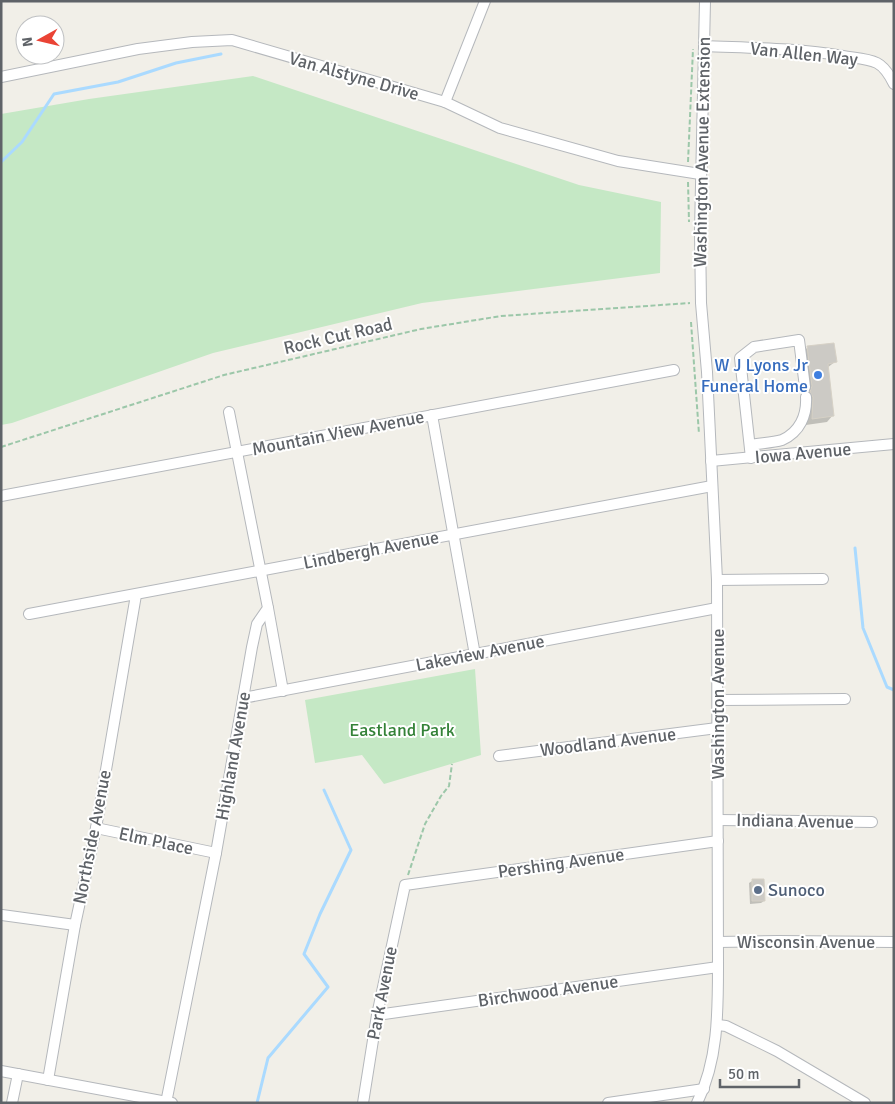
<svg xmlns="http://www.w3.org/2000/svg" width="895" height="1104" font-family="Signika,sans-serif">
<rect width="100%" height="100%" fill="#f1efe8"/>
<g fill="#c5e8c5">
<path d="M253 76 579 185 661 202 660 273 422 303 213 353 12 423 1 425V114L89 99Z"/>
<path d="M475 669 481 755 384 784 362 755 315 763 305 700Z"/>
</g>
<g fill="#0003">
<path d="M807 348 836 361 827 368 833 415 827 422 806 425 807 404 801 354Z"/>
<path d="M752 881 764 901 761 903 750 904 749 883Z"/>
</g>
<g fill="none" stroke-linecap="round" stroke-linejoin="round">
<g stroke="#aadaff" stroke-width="3">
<path d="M1 162 22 142 54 94 118 82 176 63 221 54"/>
<path d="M855 548 863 628 887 687 894 690"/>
<path d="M257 1103 268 1058 328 987 304 954 320 914 351 850 324 790"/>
</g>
</g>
<g fill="#cccac5" stroke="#d6d1c6">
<path d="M834 343 837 362 828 364 834 416 812 419 813 397 810 392 812 386 807 346Z"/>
<path d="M752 879H764L765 901H752Z"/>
</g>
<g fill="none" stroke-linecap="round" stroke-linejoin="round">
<defs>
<g id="minor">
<path d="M704 46C750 48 797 48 843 56 854 58 867 58 877 63 885 67 890 76 894 84"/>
<path d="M1 77 138 49 192 42 232 40 445 102 500 128 618 161 700 174"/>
<path d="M445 102 485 1"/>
<path d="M432 415 475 655"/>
<path d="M750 445C760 443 772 443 782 440 800 432 807 415 806 397"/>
<path d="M751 458 740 358 754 347 799 340 805 387"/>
<path d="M711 461 894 444"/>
<path d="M1 496 674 370"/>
<path d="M717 580 823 579"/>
<path d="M268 608 283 691"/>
<path d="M29 614 712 486"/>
<path d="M243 698 717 608"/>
<path d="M718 700 845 699"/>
<path d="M499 756 717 728"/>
<path d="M718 820 872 822"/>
<path d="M96 828 216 853"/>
<path d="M2 915 75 925"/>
<path d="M718 942 778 941 894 942"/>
<path d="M377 1015 718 967"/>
<path d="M718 1025 726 1026 777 1051 865 1103"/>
<path d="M1 1071 172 1103"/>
<path d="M48 1080 75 925 96 828 136 595"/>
<path d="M12 1103 18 1074"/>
<path d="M166 1103 216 853 252 647 257 624 268 608 229 412"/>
<path d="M363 1103 377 1015 405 885 718 841"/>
<path d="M608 1103 704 1089"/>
<path d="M697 1103C718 1061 718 1013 718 967L717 580 707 372 701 303 700 231 705 1"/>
</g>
</defs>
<use href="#minor" stroke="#b5b8bc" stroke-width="12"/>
<g stroke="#9cc7a9" stroke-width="2" stroke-dasharray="5 2.5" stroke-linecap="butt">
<path d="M688 162 693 49"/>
<path d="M688 182 689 222"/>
<path d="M691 322 699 434"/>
<path d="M1 447 224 375 421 329 501 316 690 303"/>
<path d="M408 875 425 824 441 796 449 786 452 764"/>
</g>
<use href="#minor" stroke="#fff" stroke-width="10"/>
</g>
<circle fill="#3f7fe0" stroke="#fff" stroke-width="2" cx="818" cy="375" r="5"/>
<circle fill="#5c6f8a" stroke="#fff" stroke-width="2" cx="758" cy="890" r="5"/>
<g text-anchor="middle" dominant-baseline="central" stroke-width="4" stroke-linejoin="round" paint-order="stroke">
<g font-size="18" fill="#5f6368" stroke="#fff">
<text transform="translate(804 54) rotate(6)">Van Allen Way</text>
<text transform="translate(354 76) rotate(16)">Van Alstyne Drive</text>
<text transform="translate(702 152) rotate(-89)">Washington Avenue Extension</text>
<text transform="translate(338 336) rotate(-13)">Rock Cut Road</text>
<text transform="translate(338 433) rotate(-11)">Mountain View Avenue</text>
<text transform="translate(803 453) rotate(-5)">Iowa Avenue</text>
<text transform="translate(371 550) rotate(-11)">Lindbergh Avenue</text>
<text transform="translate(480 653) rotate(-11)">Lakeview Avenue</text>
<text transform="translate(718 704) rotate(-90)">Washington Avenue</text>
<text transform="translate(608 742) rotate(-7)">Woodland Avenue</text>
<text transform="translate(233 756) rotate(-80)">Highland Avenue</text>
<text transform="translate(795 821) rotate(1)">Indiana Avenue</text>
<text transform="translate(92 837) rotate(-79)">Northside Avenue</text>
<text transform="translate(156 841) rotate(12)">Elm Place</text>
<text transform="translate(561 863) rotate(-8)">Pershing Avenue</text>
<text x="806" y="942">Wisconsin Avenue</text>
<text transform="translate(548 991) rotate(-8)">Birchwood Avenue</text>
<text transform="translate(382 993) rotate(-79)">Park Avenue</text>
</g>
<g font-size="18" fill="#366cbe" stroke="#fff" text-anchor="end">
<text x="808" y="365">W J Lyons Jr<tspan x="808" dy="21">Funeral Home</tspan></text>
</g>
<g font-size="18" fill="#348238" stroke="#fff">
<text x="402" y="730">Eastland Park</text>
</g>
<g font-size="18" fill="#4e5e75" stroke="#fff" text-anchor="start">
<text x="768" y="890">Sunoco</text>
</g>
</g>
<rect width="895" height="1104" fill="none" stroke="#5f6368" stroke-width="5"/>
<g transform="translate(40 40) rotate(262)"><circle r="24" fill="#ffffff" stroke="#bfc1c3"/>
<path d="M0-4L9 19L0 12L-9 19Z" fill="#ea4335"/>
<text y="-8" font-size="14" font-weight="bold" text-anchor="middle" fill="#5f6368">N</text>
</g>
<path d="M720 1079v8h79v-8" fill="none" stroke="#5f6368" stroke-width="2.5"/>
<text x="728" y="1079" font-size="15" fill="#5f6368" stroke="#ffffff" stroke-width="4" paint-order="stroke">50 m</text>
</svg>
